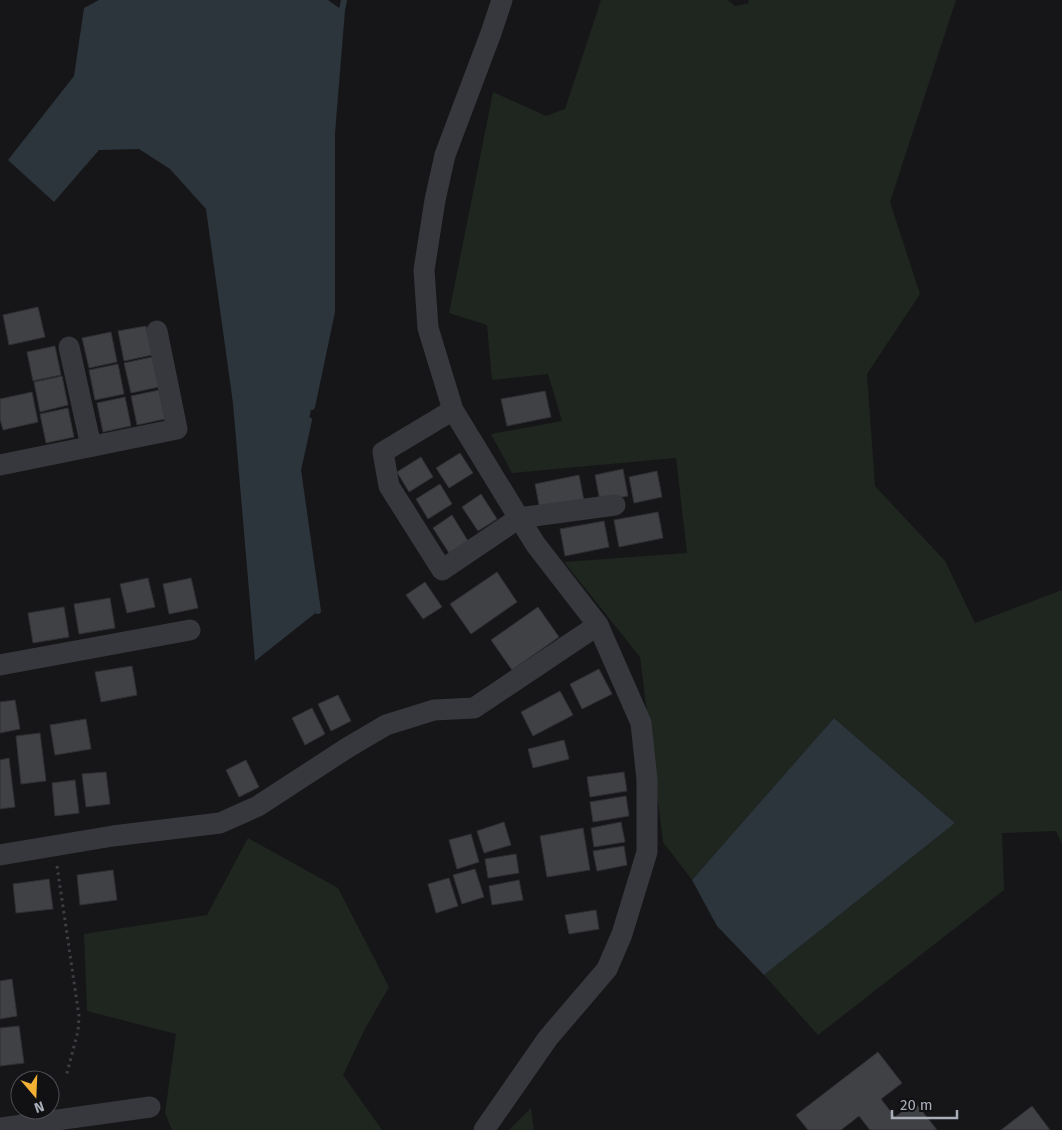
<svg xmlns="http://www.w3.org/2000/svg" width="1062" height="1130" font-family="'Fira Sans',sans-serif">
<rect width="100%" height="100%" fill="#161618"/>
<g fill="#1e261f">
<path d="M601 0H728L735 6 749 3 748 0H956L890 202 920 294 867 374 875 486 945 561 975 623 1062 590V844L1056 831 1002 833 1004 890 818 1035 764 975 955 823 834 718 692 880 663 842 640 657 564 562 687 553 676 458 512 473 491 434 562 421 548 374 492 380 487 325 449 313 493 92 546 116 565 109Z"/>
<path d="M248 838 338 888 389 987 365 1029 343 1075 382 1130H172L165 1113 176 1034 87 1011 84 934 207 915Z"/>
<path d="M531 1108 534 1130H509Z"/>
</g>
<g fill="#2c353c">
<path d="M99 0H328L342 10 332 133V312L298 470 318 611 255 661 233 403 206 209 170 169 139 149 99 150 54 202 8 160 74 76 84 8Z"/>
<path d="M834 718 955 823 764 975 717 926 692 880Z"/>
</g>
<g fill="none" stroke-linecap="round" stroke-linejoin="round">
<g stroke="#2c353c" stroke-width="6">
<path d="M312 407 332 312V133L342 10 344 0"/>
<path d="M309 420 298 470 318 611"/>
</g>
</g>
<g fill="#404145" stroke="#303034">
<path d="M38 307 45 337 9 345 3 315Z"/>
<path d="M146 326 152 355 124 361 118 331Z"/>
<path d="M111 332 117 362 89 368 82 338Z"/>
<path d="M55 346 61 375 33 381 27 352Z"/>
<path d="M152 357 159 387 131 393 124 363Z"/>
<path d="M118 364 124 394 95 400 89 370Z"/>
<path d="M62 376 68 405 40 412 34 382Z"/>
<path d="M159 390 165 419 137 425 131 396Z"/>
<path d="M545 391 551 417 507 426 501 399Z"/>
<path d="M32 392 38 422 3 430 0 419V399Z"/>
<path d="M125 397 131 426 103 432 97 403Z"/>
<path d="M68 408 74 437 46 443 40 414Z"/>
<path d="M460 453 473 473 449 488 436 468Z"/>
<path d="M421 457 433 477 409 492 397 472Z"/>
<path d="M623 469 628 496 600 501 595 475Z"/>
<path d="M657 471 662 497 634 503 629 477Z"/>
<path d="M579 475 584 501 540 510 535 484Z"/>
<path d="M440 484 452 504 428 519 416 499Z"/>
<path d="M481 494 497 519 478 531 462 507Z"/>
<path d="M658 512 663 538 619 547 614 520Z"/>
<path d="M452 515 468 541 449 553 433 528Z"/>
<path d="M604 521 609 547 565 556 560 529Z"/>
<path d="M497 572 517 602 471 634 450 604Z"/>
<path d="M148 578 155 607 127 613 120 584Z"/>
<path d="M191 578 198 608 169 614 163 584Z"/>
<path d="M425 582 442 607 423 619 406 595Z"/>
<path d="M110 598 115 628 79 634 74 604Z"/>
<path d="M64 607 69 637 33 643 28 613Z"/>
<path d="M538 607 559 637 512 670 491 640Z"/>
<path d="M132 666 137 695 101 702 95 672Z"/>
<path d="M599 669 612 694 582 709 570 684Z"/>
<path d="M560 691 573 715 533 736 521 712Z"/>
<path d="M338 695 351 721 331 731 318 704Z"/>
<path d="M15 700 20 729 0 733V702Z"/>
<path d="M312 708 325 734 305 745 292 718Z"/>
<path d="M86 719 91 749 55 755 50 725Z"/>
<path d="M40 733 46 781 21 784 16 736Z"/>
<path d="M564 740 569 759 533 768 528 749Z"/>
<path d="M9 758 15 807 0 809V760Z"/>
<path d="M246 760 259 787 239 797 226 770Z"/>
<path d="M106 772 110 804 86 807 82 774Z"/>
<path d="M624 772 627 791 590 797 587 777Z"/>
<path d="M75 780 79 813 55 816 52 783Z"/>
<path d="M626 796 629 816 593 822 590 802Z"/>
<path d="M504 822 511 845 484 853 477 831Z"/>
<path d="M621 822 625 842 594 847 591 828Z"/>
<path d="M583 828 590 870 547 877 540 836Z"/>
<path d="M471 834 479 862 457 869 449 840Z"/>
<path d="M624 846 627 865 597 871 593 851Z"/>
<path d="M516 854 519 873 488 878 485 859Z"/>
<path d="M475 869 484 897 462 904 453 875Z"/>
<path d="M113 870 117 900 80 905 77 875Z"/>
<path d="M449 878 458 906 436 913 428 884Z"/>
<path d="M49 879 53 909 16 913 13 884Z"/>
<path d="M519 880 523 900 492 905 489 886Z"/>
<path d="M596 910 599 929 569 934 565 915Z"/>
<path d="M12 979 17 1016 0 1019V981Z"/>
<path d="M19 1026 24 1063 0 1066V1028Z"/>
<path d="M878 1052 902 1083 881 1099 895 1117 915 1102 937 1130H870L859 1116 841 1130H808L796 1115Z"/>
<path d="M1032 1106 1050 1130H1001Z"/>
</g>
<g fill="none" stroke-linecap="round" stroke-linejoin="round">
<path stroke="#3d3f44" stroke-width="3" stroke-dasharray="2.5 4" stroke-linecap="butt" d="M57 866 79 1016 78 1031 66 1077"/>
<g stroke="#37383d" stroke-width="21">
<path d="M69 347 91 446"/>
<path d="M453 410 383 452 389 486 442 570 519 518 615 505"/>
<path d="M0 465 177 429 157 331"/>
<path d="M0 665 190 630"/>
<path d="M0 855 113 836 220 823 258 806 347 748 386 725 434 710 474 708 598 625"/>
<path d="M0 1128 150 1107"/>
<path d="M484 1130 548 1038 607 969 622 934 647 852V780L641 723 598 625 536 545 519 518 453 410 428 328 424 270 435 200 445 155 491 33 502 0"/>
</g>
</g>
<g transform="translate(35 1095) rotate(161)"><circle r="24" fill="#111113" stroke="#4d4f55"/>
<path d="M0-4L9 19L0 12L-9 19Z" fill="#f2b134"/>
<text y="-8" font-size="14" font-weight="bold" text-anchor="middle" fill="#a8adb8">N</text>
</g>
<path d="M892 1110v8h65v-8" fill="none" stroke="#a8adb8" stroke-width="2.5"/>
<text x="900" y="1110" font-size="15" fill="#a8adb8" stroke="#111113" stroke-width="4" paint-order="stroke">20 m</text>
</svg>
